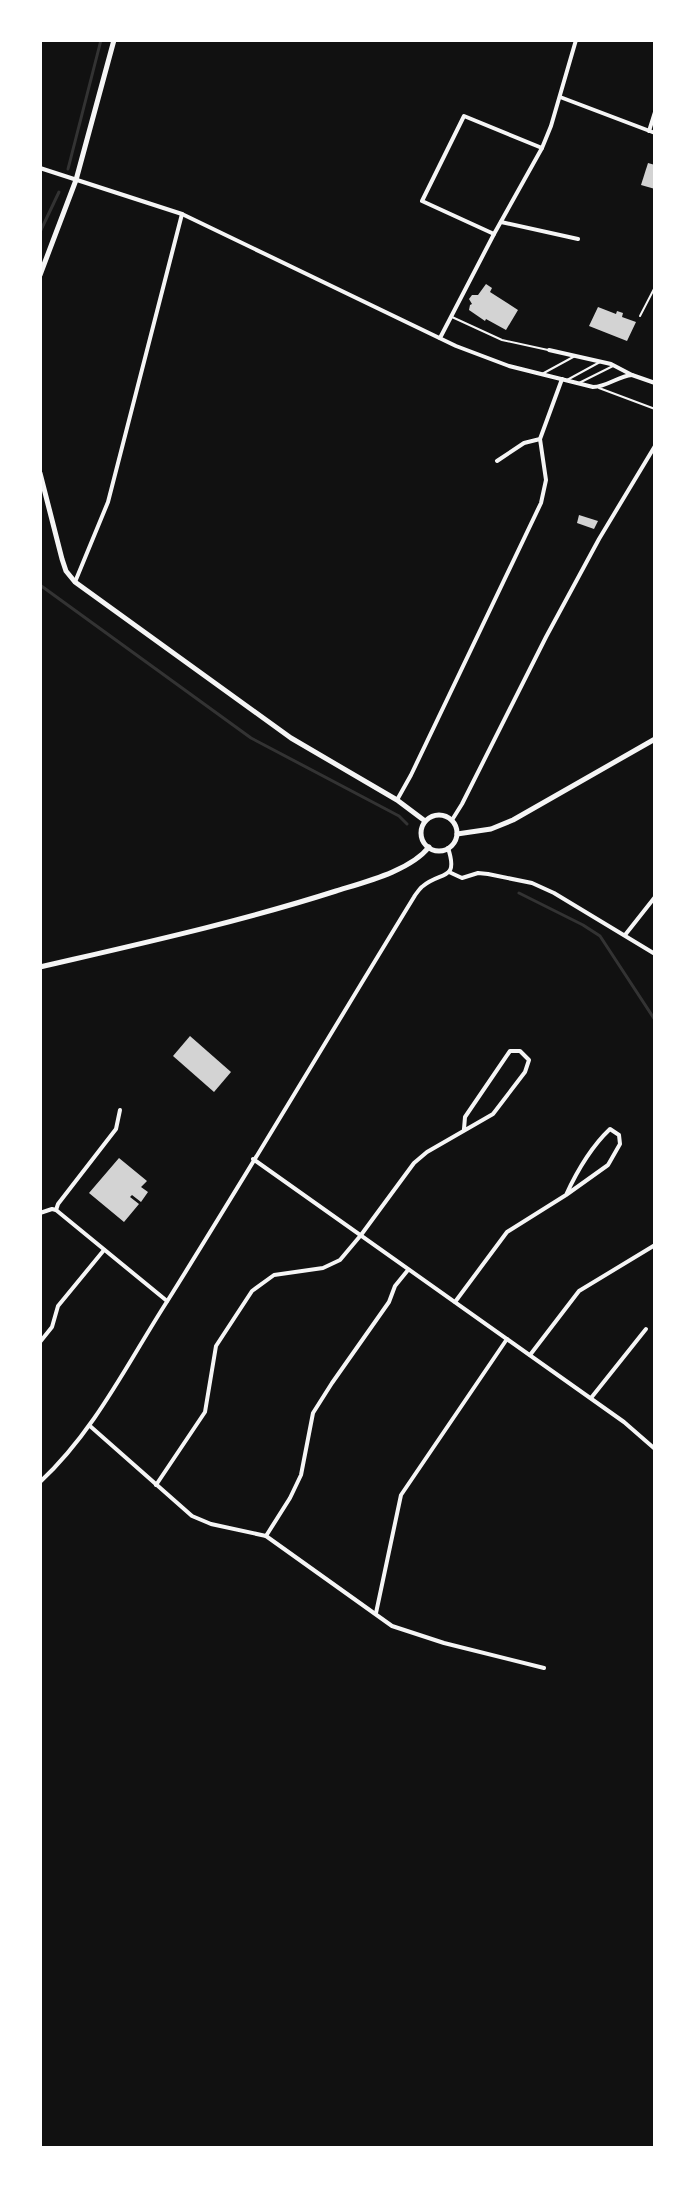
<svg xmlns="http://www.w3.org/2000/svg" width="695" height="2188" font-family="'Fira Sans Condensed',sans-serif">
<rect width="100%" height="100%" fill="#111"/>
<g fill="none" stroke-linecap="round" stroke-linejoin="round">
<g stroke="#333" stroke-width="3">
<path d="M68 169 101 40"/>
<path d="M40 232 59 192"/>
<path d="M40 585 251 738 399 816 407 824"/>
<path d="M519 893 583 925 600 936 655 1020"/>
</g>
</g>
<g fill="#d3d3d3">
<path d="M648 163 655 165V189L641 185Z"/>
<path d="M486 284 492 288 490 292 518 310 506 330 486 319 485 321 469 310 470 305 472 304 469 299 472 295H478Z"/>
<path d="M598 307 616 314 617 311 623 313 622 317 636 322 627 341 589 326Z"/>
<path d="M579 515 598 521 594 529 577 523Z"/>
<path d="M190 1036 231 1072 214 1092 173 1056Z"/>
<path d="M119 1158 147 1181 141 1187 148 1192 141 1202 132 1195 130 1197 139 1204 124 1222 89 1193Z"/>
</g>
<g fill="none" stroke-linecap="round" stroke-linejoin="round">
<g stroke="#f5f5f5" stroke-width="2">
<path d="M640 316 655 287"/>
<path d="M452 317 502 340 548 350"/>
<path d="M542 374 575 356"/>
<path d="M567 380 600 362"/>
<path d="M579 383 613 366"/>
<path d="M599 388 655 409"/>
</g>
<g stroke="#f5f5f5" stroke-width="4">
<path d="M560 97 655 133"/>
<path d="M649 131 655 112"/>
<path d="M40 168 182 214 456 346 509 366 593 387C607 387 618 376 632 375"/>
<path d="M501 222 578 239"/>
<path d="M494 234 422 201 464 116 542 148"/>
<path d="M440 338 494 234 542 148 551 126 576 40"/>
<path d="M549 350 611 364 632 375 655 383"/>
<path d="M497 461 524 443 540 439 562 379"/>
<path d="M75 582 108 502 182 214"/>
<path d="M397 800 411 775 541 503 546 480 540 439"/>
<path d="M452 820 462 804 546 637 599 539 655 446"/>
<path d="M449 872 462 878 478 873 488 874 532 883 554 893 655 954"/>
<path d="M625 935 655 897"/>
<path d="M253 1159 624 1422 655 1449"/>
<path d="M56 1210 58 1204 116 1129 120 1110"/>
<path d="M40 1213 52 1209 56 1210 167 1301"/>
<path d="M455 1302 507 1232 566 1195 608 1165 620 1144 619 1135 610 1129C590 1148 577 1171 566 1195"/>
<path d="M40 1342 52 1327 58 1306 104 1250"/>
<path d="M530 1355 579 1291 655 1245"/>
<path d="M591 1398 646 1329"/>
<path d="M90 1426 192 1516 211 1524 266 1536 392 1626 444 1643 544 1668"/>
<path d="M40 1482C95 1431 128 1362 168 1300 252 1166 332 1031 414 897 415 895 421 887 423 886 441 871 459 881 448 848"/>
<path d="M156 1485 205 1412 216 1346 252 1291 274 1275 323 1268 340 1260 361 1235 414 1163 427 1152 493 1114 525 1072 529 1060 520 1051H510L465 1117 464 1129"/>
<path d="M266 1536 290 1498 301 1475 313 1413 332 1383 389 1302 395 1286 408 1270"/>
<path d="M376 1613 401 1495 507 1339"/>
</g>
<g stroke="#f5f5f5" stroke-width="5">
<path d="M40 275 76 180 114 40"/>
<path d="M40 473 62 559 66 571 75 582 291 738 397 800 425 821"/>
</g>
<g stroke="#f5f5f5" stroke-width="5">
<circle cx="439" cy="833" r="18"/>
<path d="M457 834 491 829 513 820 655 739"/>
<path d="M40 967C139 944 239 922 336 891 365 882 410 871 429 847"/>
</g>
</g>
<rect width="695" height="2188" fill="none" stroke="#ffffff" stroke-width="84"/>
</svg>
